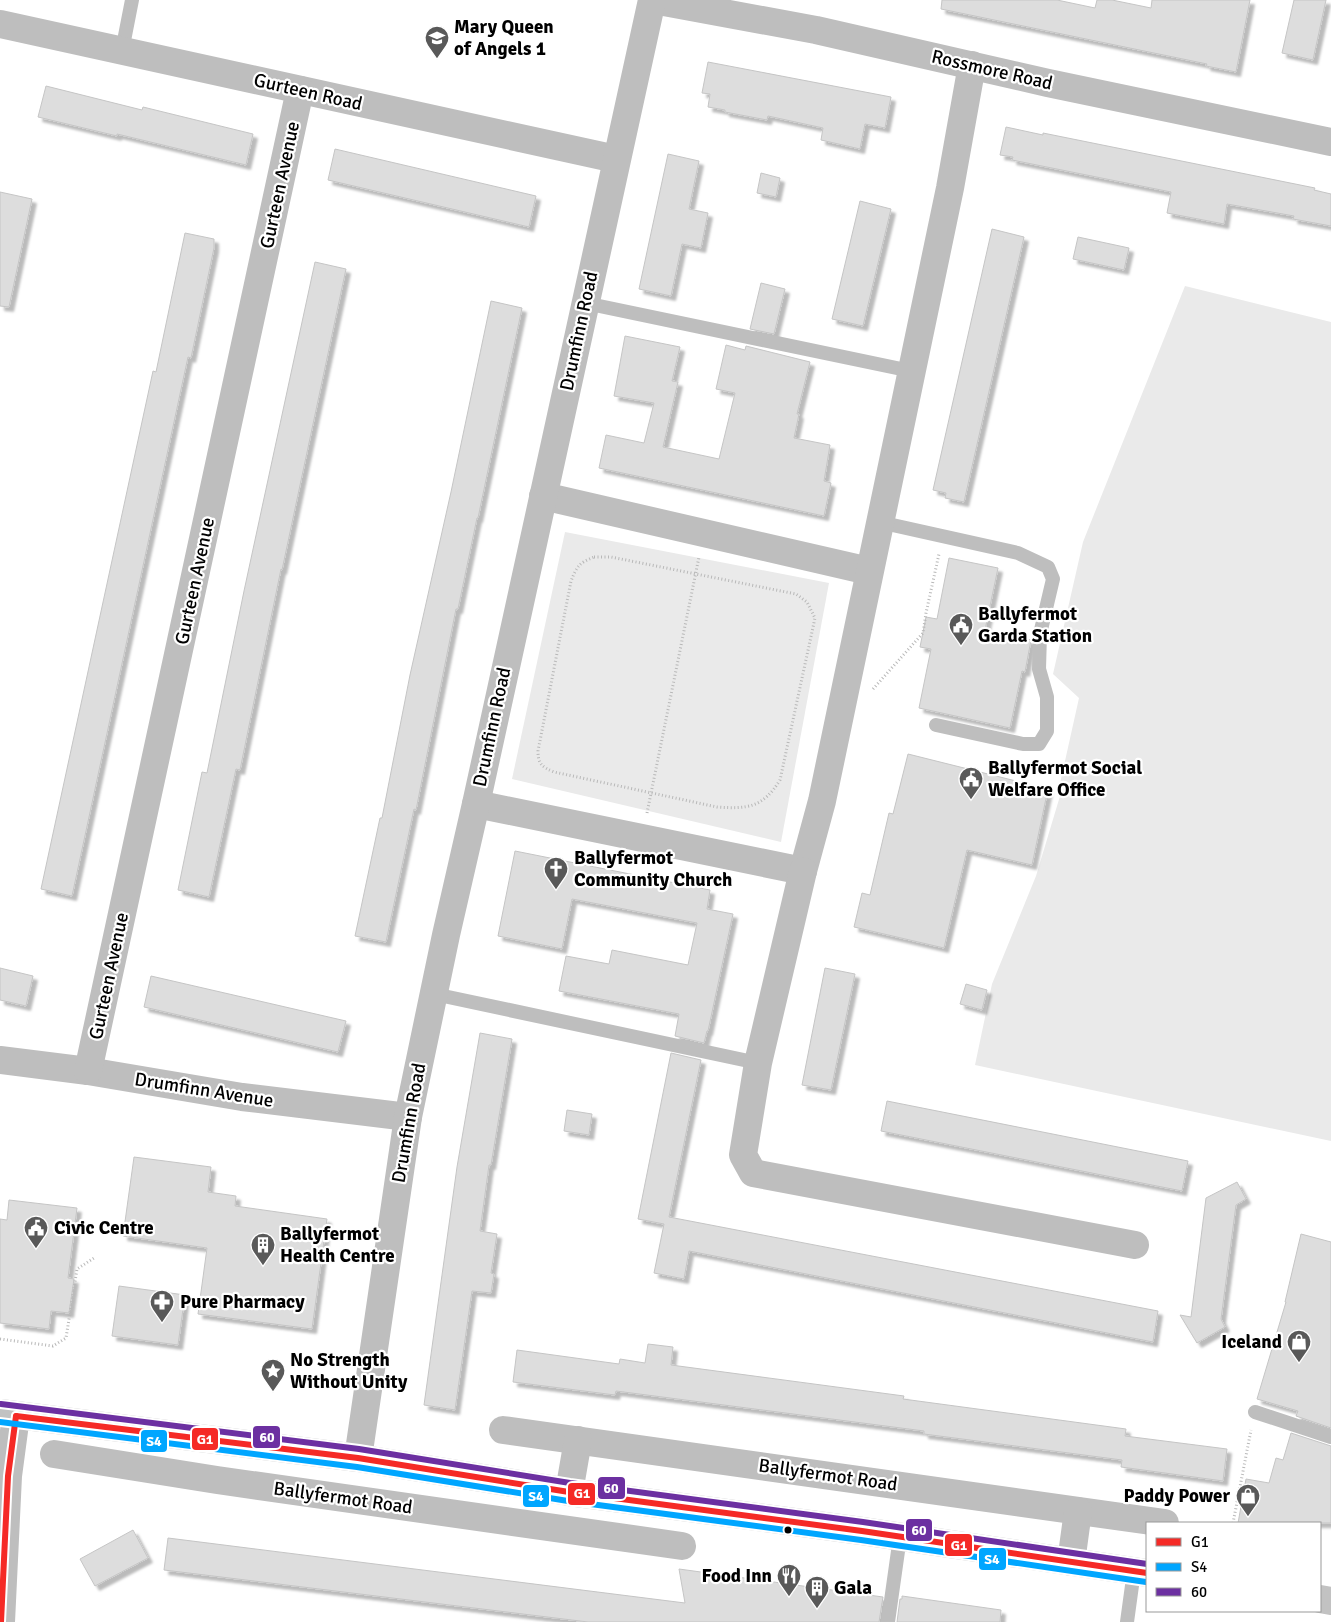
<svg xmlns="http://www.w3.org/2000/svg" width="1331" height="1622" font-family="Signika,sans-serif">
<defs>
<filter id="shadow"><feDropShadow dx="4.5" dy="4.5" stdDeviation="1" flood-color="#0004"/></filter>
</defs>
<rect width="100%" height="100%" fill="#fff"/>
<g fill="#eaeaea">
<path d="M1185 286 1331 322V1141L975 1065 992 984 1036 876 1060 796 1059 788 1079 698 1053 674 1083 542Z"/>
<path d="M565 532 829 583 781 842 512 779Z"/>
</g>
<g fill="#ddd" stroke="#c5c5c5" filter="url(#shadow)">
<path d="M942 0H1057L1095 8 1097 0H1112L1151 8 1152 0H1250L1236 72 1206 66 1207 64 941 9Z"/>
<path d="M1294 0H1326L1313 60 1282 53Z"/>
<path d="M708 62 891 97 885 128 865 124 860 149 821 140 823 128 768 116 767 120 725 112V110L708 107 710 94 702 93Z"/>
<path d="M46 86 142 110 143 107 253 134 246 165 117 134V136L38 117Z"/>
<path d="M1006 127 1043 135V133L1315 188 1314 190 1331 194V226L1293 219 1294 216 1227 204 1224 224 1167 213 1171 192 1012 160 1013 157 1000 155Z"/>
<path d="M335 149 536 196 529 227 328 180Z"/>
<path d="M668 154 699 161 689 209 708 213 701 248 682 244 671 296 639 289Z"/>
<path d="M761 173 780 178 776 197 757 193Z"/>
<path d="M0 192 32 199 9 307 0 306Z"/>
<path d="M860 201 891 209 863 326 832 319Z"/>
<path d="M992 229 1024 237 964 502 945 498 946 493 933 490Z"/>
<path d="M185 233 214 239V248L191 358 188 357 72 896 41 889 153 371 156 372Z"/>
<path d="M1078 237 1129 248 1124 270 1073 259Z"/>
<path d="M315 262 346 269 282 570 281 569 240 770 236 769 209 897 178 890 202 772 207 773 244 591Z"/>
<path d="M761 283 785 289 774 334 750 329Z"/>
<path d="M491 301 522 308 478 518H477L458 609H456L416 810 414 809 386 942 355 936 380 818H382L410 675 451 492Z"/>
<path d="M625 336 680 347 672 381 678 382 663 447 719 459 735 393 716 389 726 345 745 350 746 346 810 362 797 414H799L794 438 830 445 824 481 831 483 824 516 599 468 606 435 644 443 654 403 614 396Z"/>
<path d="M949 558 998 568 985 630 1031 640 1025 672 1022 671 1010 728 919 708 931 649 920 647 926 617 937 619Z"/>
<path d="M908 754 1048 789 1032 865 967 850 944 948 854 927 862 893 870 895 889 813 893 814Z"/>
<path d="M515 851 710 890 707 909 733 914 708 1031H707L704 1043 675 1036 679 1014 559 991 566 956 609 964 612 950 688 965 697 923 572 899 562 949 498 936Z"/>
<path d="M0 968 33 976 26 1006 0 1000Z"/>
<path d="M825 968 855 974 831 1090 802 1085Z"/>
<path d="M151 976 346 1021 338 1052 144 1007Z"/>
<path d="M966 984 987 990 982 1010 960 1004Z"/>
<path d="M480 1033 512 1039 491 1165H489L480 1231 497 1234 491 1273 494 1274 491 1293 472 1291 455 1410 424 1405 457 1167Z"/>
<path d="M671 1053 701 1060 669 1217 1158 1311 1153 1342 689 1251 684 1279 654 1273 664 1224 638 1219Z"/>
<path d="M887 1101 1188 1161 1182 1191 881 1131Z"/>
<path d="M567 1110 592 1114 589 1135 564 1131Z"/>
<path d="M134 1157 211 1167 208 1192 236 1196 235 1206 327 1219 312 1329 198 1314 207 1248 123 1236Z"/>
<path d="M1237 1182 1246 1199 1236 1205 1221 1319 1225 1327 1197 1343 1180 1315 1191 1317 1206 1198Z"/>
<path d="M9 1200 77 1208 68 1278 74 1279 69 1313 51 1311 49 1329 0 1323V1219L7 1220Z"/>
<path d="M1301 1234 1331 1242V1428L1296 1416 1298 1411 1257 1399 1286 1302H1285Z"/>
<path d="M119 1286 185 1295 178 1345 112 1336Z"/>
<path d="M648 1344 673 1347 671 1365 904 1396 903 1399 1126 1429 1125 1436 1227 1449 1223 1481 1121 1467 1122 1460 924 1434V1431L616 1391 615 1395 513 1382 517 1350 619 1364 620 1359 645 1363Z"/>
<path d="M1291 1433 1331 1446V1523H1238L1246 1479 1269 1483 1276 1458 1283 1460Z"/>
<path d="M133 1530 148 1558 95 1586 80 1559Z"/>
<path d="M168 1538 685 1603 679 1569 883 1597 879 1622H588L164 1570Z"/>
<path d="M902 1596 1001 1610 1000 1622H897L900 1599H902Z"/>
</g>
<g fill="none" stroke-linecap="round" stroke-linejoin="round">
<g stroke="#b8b8b8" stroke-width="3" stroke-dasharray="1 2.5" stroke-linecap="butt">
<path d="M594 557H611L796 594 807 602 815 618 780 780C763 808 747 809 717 807L554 772C542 767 538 764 538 751L571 581C577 566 579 563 594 557Z"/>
<path d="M873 689 923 633 926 613 939 554"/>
<path d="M647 813 699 557"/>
<path d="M0 1339 53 1346 66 1338 77 1269 94 1258"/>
<path d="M1233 1523 1251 1430"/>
</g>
<g stroke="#bebebe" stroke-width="14">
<path d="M122 51 132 0"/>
<path d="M585 303 911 371"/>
<path d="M879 522 1018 553 1048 567 1053 579 1040 634 1039 669 1047 697V731L1039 744H1023L936 725"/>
<path d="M434 994 758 1063"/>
<path d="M1255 1412 1331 1437"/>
<path d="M888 1622 900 1537"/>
<path d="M1127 1622 1134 1571"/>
</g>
<g stroke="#bebebe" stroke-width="28">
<path d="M653 0 816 30 1048 83 1331 142"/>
<path d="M0 24 616 159"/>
<path d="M543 496 869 571"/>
<path d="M476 804 803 871 822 801 950 188 972 65"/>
<path d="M803 871 758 1063 743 1155 753 1173 1135 1245"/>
<path d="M0 1060 88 1071 242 1097 408 1117"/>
<path d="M88 1071 300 90"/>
<path d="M503 1430 1165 1523"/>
<path d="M54 1454 217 1480 682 1546"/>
<path d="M358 1458 408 1117 446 935 476 804 652 0"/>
<path d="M569 1492 578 1440"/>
<path d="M1071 1562 1078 1511"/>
<path d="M1 1622 8 1476 16 1416"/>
</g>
<g stroke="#c2c2c2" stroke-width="28">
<path d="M0 1413 358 1458 569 1492 862 1531 1147 1573"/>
<path d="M1320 1599 1331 1601"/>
</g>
<defs>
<g id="bus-1">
<path d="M16 1416 358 1458 569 1492 862 1531 1147 1573"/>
<path d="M1 1622 8 1476 16 1416"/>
</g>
<path id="bus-2" d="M0 1422 357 1467 568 1501 861 1540 1146 1582"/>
<path id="bus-3" d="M1 1404 359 1449 570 1483 863 1522 1147 1564"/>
</defs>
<use href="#bus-1" stroke="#fff" stroke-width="10"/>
<use href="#bus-2" stroke="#fff" stroke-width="10"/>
<use href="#bus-3" stroke="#fff" stroke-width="10"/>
<use href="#bus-1" stroke="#f52a26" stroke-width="6"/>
<use href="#bus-2" stroke="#00a6ff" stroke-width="6"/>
<use href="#bus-3" stroke="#6c30a1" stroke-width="6"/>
</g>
<defs>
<symbol id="school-pin" viewBox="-11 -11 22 30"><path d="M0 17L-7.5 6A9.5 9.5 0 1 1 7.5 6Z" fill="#595959" stroke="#fff"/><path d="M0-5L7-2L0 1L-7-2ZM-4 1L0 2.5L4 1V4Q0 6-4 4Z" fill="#fff"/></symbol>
<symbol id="civic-pin" viewBox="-11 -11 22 30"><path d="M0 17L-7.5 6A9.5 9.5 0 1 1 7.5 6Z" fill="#595959" stroke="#fff"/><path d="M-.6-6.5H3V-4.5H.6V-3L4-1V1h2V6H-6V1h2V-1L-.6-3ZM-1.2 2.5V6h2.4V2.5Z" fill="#fff"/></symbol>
<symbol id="church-pin" viewBox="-11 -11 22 30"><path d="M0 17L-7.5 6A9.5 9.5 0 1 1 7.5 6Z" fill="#595959" stroke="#fff"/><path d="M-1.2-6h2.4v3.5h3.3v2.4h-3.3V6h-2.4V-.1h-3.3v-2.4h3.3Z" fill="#fff"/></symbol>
<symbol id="building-pin" viewBox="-11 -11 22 30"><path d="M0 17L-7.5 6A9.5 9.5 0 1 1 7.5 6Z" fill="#595959" stroke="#fff"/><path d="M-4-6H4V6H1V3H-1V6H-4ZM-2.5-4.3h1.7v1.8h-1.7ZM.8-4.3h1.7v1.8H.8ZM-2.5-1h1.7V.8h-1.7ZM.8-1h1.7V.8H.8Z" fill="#fff"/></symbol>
<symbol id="pharmacy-pin" viewBox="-11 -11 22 30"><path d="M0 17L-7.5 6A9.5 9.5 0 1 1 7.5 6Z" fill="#595959" stroke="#fff"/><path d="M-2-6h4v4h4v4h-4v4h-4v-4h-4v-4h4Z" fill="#fff"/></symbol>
<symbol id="shop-pin" viewBox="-11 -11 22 30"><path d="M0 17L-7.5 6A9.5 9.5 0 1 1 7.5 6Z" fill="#595959" stroke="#fff"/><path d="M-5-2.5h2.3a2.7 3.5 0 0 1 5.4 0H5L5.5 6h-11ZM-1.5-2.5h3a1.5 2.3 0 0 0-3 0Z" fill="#fff"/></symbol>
<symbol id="sight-pin" viewBox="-11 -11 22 30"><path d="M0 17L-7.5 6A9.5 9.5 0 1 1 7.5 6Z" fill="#595959" stroke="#fff"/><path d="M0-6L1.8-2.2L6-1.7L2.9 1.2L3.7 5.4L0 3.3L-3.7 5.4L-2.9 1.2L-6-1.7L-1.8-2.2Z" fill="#fff"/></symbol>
<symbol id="restaurant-pin" viewBox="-11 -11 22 30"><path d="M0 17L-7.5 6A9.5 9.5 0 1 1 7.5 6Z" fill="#595959" stroke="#fff"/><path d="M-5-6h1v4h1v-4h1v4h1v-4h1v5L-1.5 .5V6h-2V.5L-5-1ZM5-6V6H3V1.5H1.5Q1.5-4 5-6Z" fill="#fff"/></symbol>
</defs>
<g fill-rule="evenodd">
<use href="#school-pin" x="423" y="24" width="28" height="38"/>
<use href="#civic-pin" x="947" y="611" width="28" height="38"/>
<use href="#civic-pin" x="957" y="765" width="28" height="38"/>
<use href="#church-pin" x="542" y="855" width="28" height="38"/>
<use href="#civic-pin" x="22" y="1214" width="28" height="38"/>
<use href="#building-pin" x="249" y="1231" width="28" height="38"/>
<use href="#pharmacy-pin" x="148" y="1288" width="28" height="38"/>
<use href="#shop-pin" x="1285" y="1328" width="28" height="38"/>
<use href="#sight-pin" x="259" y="1357" width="28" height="38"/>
<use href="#shop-pin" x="1234" y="1482" width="28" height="38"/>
<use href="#restaurant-pin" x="775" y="1562" width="28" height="38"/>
<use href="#building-pin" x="803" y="1574" width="28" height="38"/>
</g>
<circle fill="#000" stroke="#fff" stroke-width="2" cx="788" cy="1530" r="4.5"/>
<g text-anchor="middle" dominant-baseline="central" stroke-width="4.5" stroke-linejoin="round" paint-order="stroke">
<g font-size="19" font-weight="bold" fill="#000" stroke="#fff" text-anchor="start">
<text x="454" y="27">Mary Queen<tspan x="454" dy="22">of Angels 1</tspan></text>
<text x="978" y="614">Ballyfermot<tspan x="978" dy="22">Garda Station</tspan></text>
<text x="988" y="768">Ballyfermot Social<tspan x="988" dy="22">Welfare Office</tspan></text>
<text x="574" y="858">Ballyfermot<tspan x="574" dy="22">Community Church</tspan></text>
<text x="54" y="1228">Civic Centre</text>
<text x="280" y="1234">Ballyfermot<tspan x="280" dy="22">Health Centre</tspan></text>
<text x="180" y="1302">Pure Pharmacy</text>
<text x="1282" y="1342" text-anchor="end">Iceland</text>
<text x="290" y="1360">No Strength<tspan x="290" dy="22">Without Unity</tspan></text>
<text x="1230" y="1496" text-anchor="end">Paddy Power</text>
<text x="772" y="1576" text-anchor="end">Food Inn</text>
<text x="834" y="1588">Gala</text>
</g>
<g font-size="19" fill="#000" stroke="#fff">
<text transform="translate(992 70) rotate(13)">Rossmore Road</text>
<text transform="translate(308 92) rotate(13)">Gurteen Road</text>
<text transform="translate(280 185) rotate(-78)">Gurteen Avenue</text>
<text transform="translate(579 331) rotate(-78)">Drumfinn Road</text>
<text transform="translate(195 581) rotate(-78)">Gurteen Avenue</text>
<text transform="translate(492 727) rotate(-78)">Drumfinn Road</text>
<text transform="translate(109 976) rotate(-78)">Gurteen Avenue</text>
<text transform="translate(204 1090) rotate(9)">Drumfinn Avenue</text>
<text transform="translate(409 1123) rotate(-80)">Drumfinn Road</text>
<text transform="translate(828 1475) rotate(8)">Ballyfermot Road</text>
<text transform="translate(343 1498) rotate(8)">Ballyfermot Road</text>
</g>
</g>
<g stroke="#fff" stroke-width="2">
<rect x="252" y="1425" width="29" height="24" rx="5" fill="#6c30a1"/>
<rect x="191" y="1427" width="28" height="24" rx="5" fill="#f52a26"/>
<rect x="140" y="1429" width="28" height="24" rx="5" fill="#00a6ff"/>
<rect x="597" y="1476" width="29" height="24" rx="5" fill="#6c30a1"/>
<rect x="567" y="1482" width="29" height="24" rx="5" fill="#f52a26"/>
<rect x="522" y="1484" width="28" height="24" rx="5" fill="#00a6ff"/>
<rect x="905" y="1518" width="28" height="24" rx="5" fill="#6c30a1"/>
<rect x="944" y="1533" width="29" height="24" rx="5" fill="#f52a26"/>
<rect x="978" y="1547" width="29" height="24" rx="5" fill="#00a6ff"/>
</g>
<g font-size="14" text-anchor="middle" font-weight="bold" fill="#fff">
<text x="267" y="1442">60</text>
<text x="205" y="1444">G1</text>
<text x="154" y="1446">S4</text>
<text x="611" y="1493">60</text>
<text x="582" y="1498">G1</text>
<text x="536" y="1501">S4</text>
<text x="919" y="1535">60</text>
<text x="959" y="1550">G1</text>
<text x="992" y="1564">S4</text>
</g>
<rect x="1146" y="1522" width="175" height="90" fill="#ffffff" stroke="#999999"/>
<rect x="1156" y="1538" width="25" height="8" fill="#f52a26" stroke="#999999"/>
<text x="1191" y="1547" font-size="15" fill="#000000">G1</text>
<rect x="1156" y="1563" width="25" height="8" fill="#00a6ff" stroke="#999999"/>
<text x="1191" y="1572" font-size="15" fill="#000000">S4</text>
<rect x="1156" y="1588" width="25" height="8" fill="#6c30a1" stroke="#999999"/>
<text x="1191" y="1597" font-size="15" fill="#000000">60</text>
</svg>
